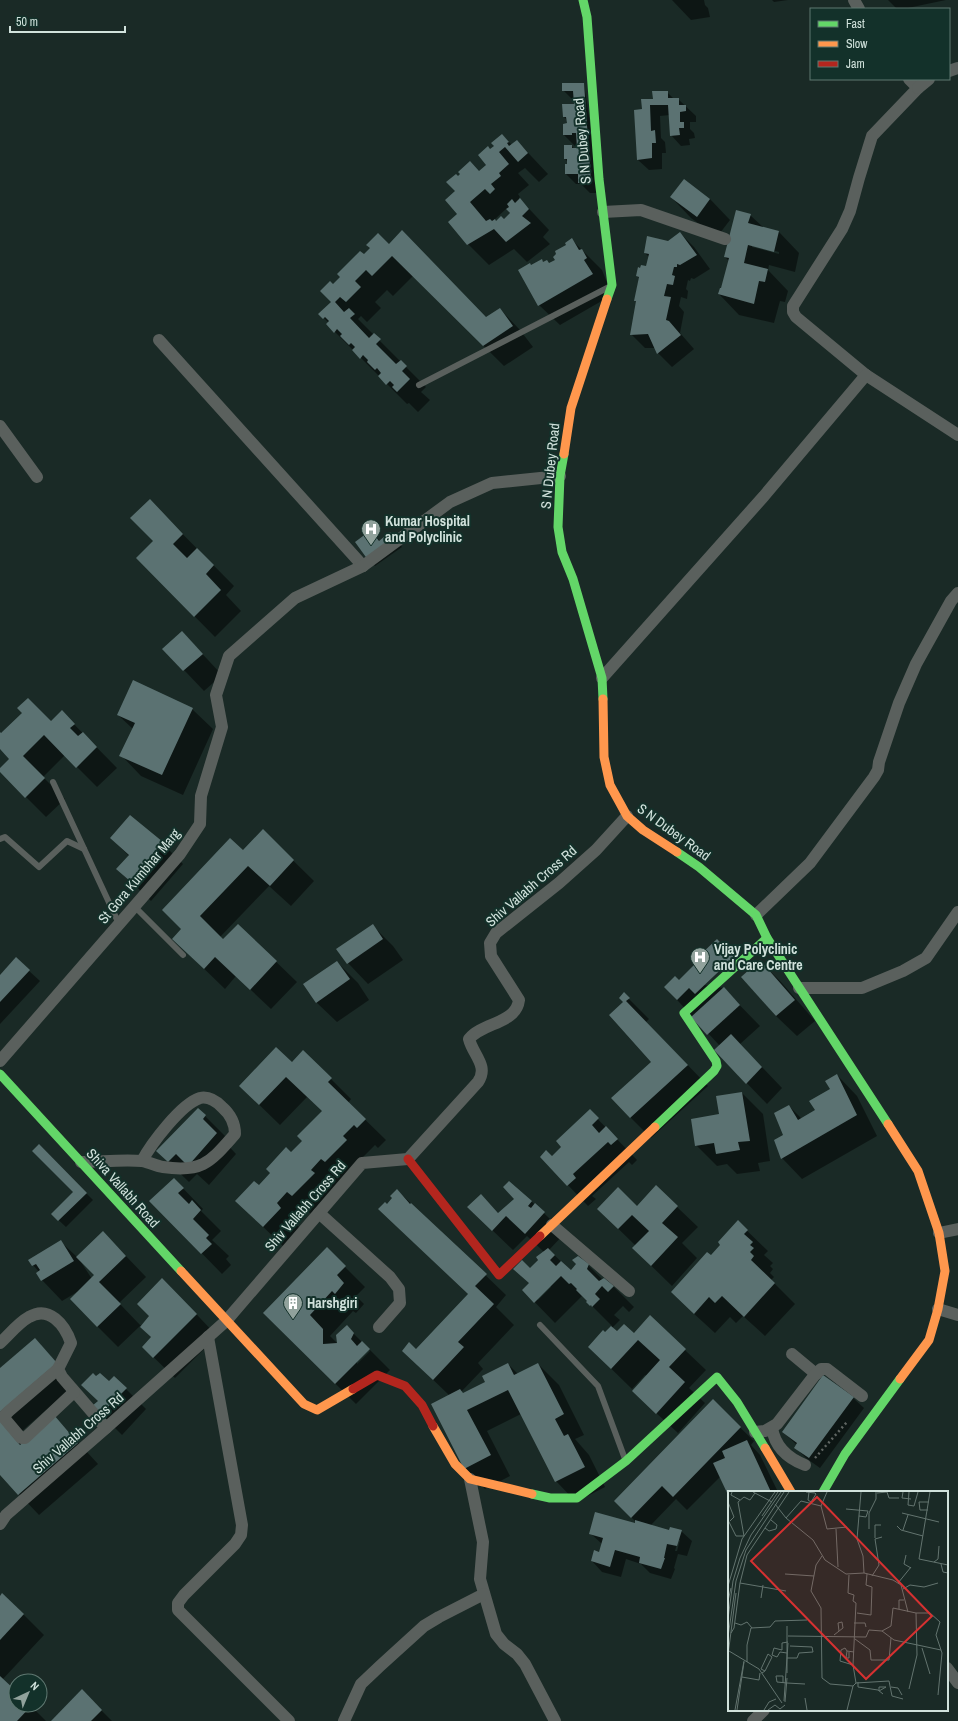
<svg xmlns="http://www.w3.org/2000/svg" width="958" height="1721" font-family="'Archivo Narrow',sans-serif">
<rect width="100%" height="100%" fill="#1a2a26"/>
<g fill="#0007" fill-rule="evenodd">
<path d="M672 0H704L705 5 708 8 710 17 691 20Z"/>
<path d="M772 0H788L774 2Z"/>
<path d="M888 0H946L903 9H897Z"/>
<path d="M584 84 601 193H590L581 184H576L566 174 568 162 565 159 572 146 574 149H578V145L575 146 564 135V125L568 124V121L564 117 575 105 574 101 563 90Z"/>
<path d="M667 92 674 99H678L696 116V122H690V129L694 133 695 138 689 139 690 145 681 146 671 135 670 115 660 116 661 138 665 142 666 153H662V169L649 170 638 160 643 110 654 100Z"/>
<path d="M502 135 512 145 517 141 548 174 539 182 525 168 518 173 529 185 518 194 520 197 519 198 549 230 543 237 550 244 527 262 514 249 489 265 468 244 458 214 456 191 458 177 480 172 487 165 490 150 495 147ZM506 209 511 214 504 220 496 222 494 220Z"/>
<path d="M671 197 710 199 730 220 717 237 691 218Z"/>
<path d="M750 215 764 228 779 232 799 253 795 272 769 265 768 270 788 291 785 302 780 301 774 323 739 315 719 294 722 289 729 261 725 257ZM752 245 779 252V254L752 247Z"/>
<path d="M680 233 694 247 710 269 694 279 691 278 690 281 688 280 686 289 688 291 687 299 681 297 679 306 684 312 680 333 694 349 672 367 658 353 655 348H645L631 334 637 303 635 300 639 278 637 276 647 267 649 257 645 253 668 242Z"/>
<path d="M572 240 602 270 612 295 560 325 539 305 531 266 541 260 544 263 550 264 556 260Z"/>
<path d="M389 245 486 318 500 309 520 330 533 347 504 366 413 276 393 296 387 290 375 302 381 308 367 322 361 316 358 319 426 387 421 392 430 400 418 412 409 403 407 404 327 324 329 323 320 314 332 302 333 285 364 255Z"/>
<path d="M150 501 234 586 226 595 241 611 215 637 137 558 154 541Z"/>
<path d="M371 531 380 541 397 540 402 547 375 566 368 559Z"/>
<path d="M182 632 222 675 204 691 164 649Z"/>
<path d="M192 709 213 729 183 795 141 776 121 755 133 729 118 715Z"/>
<path d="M62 712 117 768 97 787 65 755 43 777 65 799 46 817 0 771 11 759 0 748V733L51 722Z"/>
<path d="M130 816 162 843 183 864 151 901 118 869 129 856 111 838Z"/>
<path d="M263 831 314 881 291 906 269 886 220 937 223 940 238 925 297 982 271 1009 236 976 225 989 194 959 182 929 243 852Z"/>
<path d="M373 926 393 946 403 960 368 984 348 963Z"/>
<path d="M16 959 40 981 0 1024V976Z"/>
<path d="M760 961 781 982 815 1021 797 1036 776 1016 742 977Z"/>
<path d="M337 962 358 983 369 1000 337 1022 316 1002Z"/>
<path d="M679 981 723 988 760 1026 740 1044 782 1088 767 1104 715 1050 720 1046 665 987Z"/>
<path d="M624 994 649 1019 646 1022 708 1086 651 1138 630 1117 653 1062 624 1002Z"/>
<path d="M292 1063 331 1079 351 1099 348 1103 386 1140 378 1148 375 1145 363 1157 313 1216 308 1211 296 1224 301 1229 284 1247 257 1221 259 1187 303 1141 323 1111 307 1097 280 1125 240 1086Z"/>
<path d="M837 1075 857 1096 877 1136 802 1179 782 1158 789 1106 802 1119 816 1111 831 1089Z"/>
<path d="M742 1093 763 1114 770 1161 758 1163 760 1171 737 1174 727 1164 717 1166 696 1145 720 1115Z"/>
<path d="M198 1109 225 1136 223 1140 236 1154 209 1185 197 1174 189 1182 157 1151Z"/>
<path d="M590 1111 637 1160 632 1165 629 1162 592 1196 596 1199 588 1206 541 1157H552L563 1147Z"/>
<path d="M39 1146 93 1200 66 1227 52 1214 74 1192Z"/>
<path d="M174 1179 203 1209 201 1211 221 1231 212 1240 229 1256 226 1259 231 1265 222 1274 151 1201Z"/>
<path d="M397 1190 506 1295 496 1307 514 1325 478 1363 483 1369 461 1392 464 1394 487 1383 508 1364 518 1374 538 1364 559 1385 584 1435 575 1439 589 1455 605 1487 576 1502 556 1481 521 1414 487 1431 510 1476 485 1489 465 1468 450 1396 403 1351 416 1350 469 1295 400 1229 387 1205 394 1198Z"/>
<path d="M481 1195 499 1214 532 1202 565 1233 549 1250 571 1271 588 1265 603 1280 613 1286 634 1307 629 1312 623 1306 614 1315 620 1320 612 1328 617 1333 634 1334 650 1317 706 1370 689 1388 705 1403 678 1433 654 1411 647 1376 645 1375 632 1389 589 1347 612 1326 582 1296 555 1323 523 1290 530 1284V1269L544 1252 527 1236 513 1250 489 1227ZM550 1286 551 1287 538 1300 537 1299Z"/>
<path d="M637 1207H677L698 1227 682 1243 697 1258 672 1286 633 1248 636 1246 598 1209Z"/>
<path d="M738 1222 768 1251 764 1255 773 1263 770 1266 773 1269 770 1273 774 1277 771 1280 795 1304 765 1336 743 1316 736 1323 730 1317 715 1333 692 1312 711 1256 722 1245Z"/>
<path d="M103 1232 146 1277 119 1303 141 1326 183 1300 217 1336 175 1378 143 1347 152 1338 140 1326 118 1347 97 1326 77 1292 62 1301 42 1280 39 1272 33 1265 61 1242 77 1257ZM81 1262 96 1275 92 1279Z"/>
<path d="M327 1249 365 1287 356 1296 364 1304 356 1313 353 1311 330 1336 338 1344 347 1327 390 1370 356 1404 264 1313ZM368 1349 370 1351 357 1364V1361Z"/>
<path d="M35 1339 76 1384 15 1437 54 1416 98 1464 39 1515 0 1474V1370Z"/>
<path d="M114 1377 146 1409 122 1435 93 1406 99 1401 96 1378 109 1383Z"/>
<path d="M853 1398 864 1408 820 1468 806 1458 795 1447 797 1445 783 1432Z"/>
<path d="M713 1401 754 1441 751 1445 760 1455 778 1492H729V1494L721 1476 687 1510 676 1499 650 1526 669 1531H681L692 1541 687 1556 678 1554 674 1568 675 1569 671 1579 650 1573 641 1564 626 1559 621 1577 602 1572 592 1561 600 1553 602 1544 590 1533 635 1524 636 1522 615 1501ZM678 1540H680L677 1551H675Z"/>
<path d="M0 1597 23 1614 44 1635 2 1680 16 1692V1705H30L46 1721H0Z"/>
<path d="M82 1691 112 1721H52Z"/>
</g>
<g fill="#5b7272">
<path d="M562 83H584L591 182 578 183V174H565V164H567V159H564V145H572V148H577L576 133H572V135H563V124L567 123 566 117H563L562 104H574L573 91H562Z"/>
<path d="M652 91H668V98H679V105H686V111L680 112V122H684V128H679L680 135 670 136 668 105H650L651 131 655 130 656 143H652V158L637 160 634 110 642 109 641 99H653Z"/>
<path d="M502 134 509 142 507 143 509 146 517 140 528 153 518 162 505 147 499 152 509 164 499 173 501 176 491 184 495 189 490 194 485 189 470 202 486 221 490 219 492 221 495 219 496 221 501 216 504 219 510 213 506 209 509 207 507 204 512 199 515 203 520 198 529 209 522 216 531 223 506 242 494 229 467 245 448 222 457 214 445 200 455 191 446 182 456 174 458 176 460 174 458 172 470 161 479 171 486 165 478 155 488 146 490 149 494 146 491 143Z"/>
<path d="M684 179 710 199 697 217 670 197Z"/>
<path d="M736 210 751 214 748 223 779 231 774 252 748 245 744 263 768 269 765 282 759 281 754 304 718 294 720 288H721L729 258 724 257Z"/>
<path d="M402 230 486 317 500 308 513 326 483 346 392 256 372 276 366 270 355 281 361 287 346 302 340 297 335 302 344 312 349 308 355 314 350 318 369 338 374 333 381 339 376 344 396 364 401 360 407 366 402 371 410 379 397 392 392 387 394 385 390 381 386 385 378 376 381 373 377 368 375 370 367 362 368 360 363 355 360 359 352 350 355 347 351 343 349 345 340 336 342 334 337 329 334 333 326 324 329 321 325 317 323 319 318 314 331 302 320 291 330 281 333 284 340 277 337 274 360 251 364 254 370 248 366 245 378 233 389 244Z"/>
<path d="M680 232 697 255 680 265 677 264V267H674L672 275 675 276 673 285 667 284 664 296 671 297 666 320 669 321 681 335 657 354 648 334 630 335 636 301H634L639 277 636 276 638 267 640 268 641 265 646 266 649 254 644 253 647 236 668 241Z"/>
<path d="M572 238 579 250 582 249 587 258 584 260 593 274 538 306 518 270 530 263 531 265 542 259 543 262 547 260 549 263 555 260 553 257 556 254 555 251 566 245 565 243Z"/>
<path d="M150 499 183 534 173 544 187 558 197 548 214 565 206 574 221 590 194 617 136 558 153 541 130 518Z"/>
<path d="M371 530 379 541 390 532 396 539 368 560 355 542Z"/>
<path d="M182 631 203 654 183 671 162 649Z"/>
<path d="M133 680 193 708 162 775 119 756 135 723 117 715Z"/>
<path d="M28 698 51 721 62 710 75 724 70 728 78 736 83 732 97 747 76 768 44 735 23 756 45 778 25 798 0 772V768L9 759 0 749V732L1 733 22 713 17 708Z"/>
<path d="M130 815 163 842 130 881 116 869 129 855 110 838Z"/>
<path d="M263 829 294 860 270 886 248 866 200 916 223 939 238 924 277 961 250 990 215 957 204 969 172 939 181 929 162 910 230 838 243 850Z"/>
<path d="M373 924 383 939 347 964 336 949Z"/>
<path d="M717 939 734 957 695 994 689 988 677 1000 664 987 675 976 679 980 701 958 699 956Z"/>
<path d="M16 957 30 970 0 1002V975Z"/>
<path d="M760 960 795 1000 776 1016 741 977Z"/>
<path d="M337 961 350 979 316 1003 303 984Z"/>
<path d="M724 987 740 1005 707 1035 691 1017Z"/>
<path d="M624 992 630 998 626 1001 688 1065 630 1118 611 1098 651 1062 609 1015 623 1002 619 998Z"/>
<path d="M731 1034 762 1067 746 1084 714 1050Z"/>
<path d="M276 1047 292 1062 303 1050 332 1078 328 1082 366 1119 357 1128 354 1125 343 1136 347 1140 325 1162 321 1159 311 1170 315 1173 292 1196 287 1192 277 1203 281 1208 263 1227 235 1201 254 1181 259 1185 270 1173 266 1169 286 1147 291 1152 302 1141 297 1136 322 1111 286 1077 259 1105 239 1086Z"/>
<path d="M837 1074 857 1115 781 1159 774 1140 783 1135 774 1113 789 1105 798 1120 815 1110 809 1101 830 1089 825 1081Z"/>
<path d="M742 1092 750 1141 738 1142 740 1150 716 1154 714 1143 695 1146 691 1119 719 1114 716 1096Z"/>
<path d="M198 1108 206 1115 203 1119 217 1133 188 1166 176 1154 168 1162 156 1151Z"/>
<path d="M590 1109 599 1118 592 1125 599 1133 606 1126 618 1139 611 1145 608 1142 573 1174 576 1178 567 1186 540 1157 546 1150 552 1156 561 1147 556 1141Z"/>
<path d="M39 1144 87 1193 58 1221 51 1214 73 1192 32 1151Z"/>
<path d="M174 1178 184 1188 178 1193 189 1204 192 1200 201 1210 193 1219 209 1235 206 1238 212 1244 201 1254 149 1201Z"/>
<path d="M509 1181 532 1201 528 1206 531 1208 535 1203 545 1212 525 1234 506 1216 492 1231 467 1207 481 1194 498 1213 514 1199 503 1187Z"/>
<path d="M656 1185 678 1206 662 1223 678 1237 651 1266 632 1248 649 1231 632 1215 618 1229 597 1209 618 1187 637 1206Z"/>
<path d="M397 1189 410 1204 411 1203 487 1274 475 1286 494 1304 458 1342 464 1347 433 1380 402 1351 409 1342 416 1349 468 1294 378 1209 385 1202 387 1204 392 1198 390 1196Z"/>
<path d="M738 1220 748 1230 744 1234 753 1242 750 1245 754 1248 750 1252 754 1256 751 1260 775 1283 744 1317 722 1296 715 1303 709 1297 694 1314 671 1292 707 1252 711 1255 720 1245 718 1242Z"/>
<path d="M103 1231 126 1256 99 1282 121 1304 97 1327 70 1299 94 1275 76 1257Z"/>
<path d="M61 1240 74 1261 41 1281 36 1273 40 1270 36 1264 32 1266 28 1260Z"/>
<path d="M327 1247 346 1266 337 1275 344 1283 335 1294 332 1291 310 1315 323 1329V1344L337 1343 336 1335 347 1325 354 1333 351 1339 357 1346 362 1341 370 1349 335 1384 263 1313Z"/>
<path d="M548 1248 555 1255 550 1260 556 1266 561 1261 571 1270 576 1264 572 1260 578 1256 589 1264 587 1269 599 1281 604 1278 614 1286 608 1292 602 1286 595 1294 600 1299 592 1307 591 1305 590 1306 586 1302 587 1301 576 1290 577 1289 571 1283 569 1284 561 1276 534 1303 522 1290 529 1283 513 1269 522 1260 530 1268 538 1260 536 1257Z"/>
<path d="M162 1278 197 1314 153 1358 142 1347 151 1337 140 1327 149 1316 137 1304Z"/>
<path d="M650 1315 686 1349 669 1367 685 1382 656 1414 632 1391 660 1360 638 1340 611 1369 588 1347 603 1330 605 1332 611 1326 617 1331 624 1324 634 1333Z"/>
<path d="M35 1338 57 1363 0 1412V1368Z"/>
<path d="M508 1363 514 1375 538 1363 564 1414 555 1419 564 1436 568 1434 585 1467 555 1482 508 1390 467 1410 491 1455 464 1469 431 1404 460 1389 463 1393 485 1382 482 1376Z"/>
<path d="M93 1373 96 1376 100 1373 109 1381 114 1376 127 1388 100 1415 92 1406 98 1401 81 1385Z"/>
<path d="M823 1375 854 1397 809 1458 794 1448 797 1443 782 1432Z"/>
<path d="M713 1399 741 1427 673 1497 662 1486 631 1518 614 1501Z"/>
<path d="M54 1415 78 1443 18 1495 0 1475V1421L20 1445Z"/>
<path d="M747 1440 771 1492H729V1497L713 1463 725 1458 722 1451Z"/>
<path d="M595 1512 635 1523V1520L669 1530 670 1527 682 1530 677 1546 667 1544 664 1558H665L661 1569 639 1563 640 1557 615 1550 610 1567 591 1561 594 1550 599 1552 603 1538 589 1534Z"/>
<path d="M2 1593 24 1614 0 1640V1596Z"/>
<path d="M0 1676 16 1691V1705H32L17 1721H0Z"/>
<path d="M82 1689 102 1710 91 1721H51Z"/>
</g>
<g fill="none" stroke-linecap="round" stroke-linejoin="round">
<path stroke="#606663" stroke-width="2.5" stroke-dasharray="2 3" stroke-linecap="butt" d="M815 1458 847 1422"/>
<g stroke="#5a605d" stroke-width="6">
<path d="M419 385 609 287"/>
<path d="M53 782 119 924"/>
<path d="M0 839 5 837 39 867 67 841 84 849"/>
<path d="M134 906 183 955"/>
<path d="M540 1325 598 1386 625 1459"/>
</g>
<g stroke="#5a605d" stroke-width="12">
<path d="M854 0 859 9"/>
<path d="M949 71 958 68"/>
<path d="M909 79 918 88 872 136 859 178 850 211 842 229 793 306V312L796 317 866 375 958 435"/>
<path d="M918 88 929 79"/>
<path d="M603 212 641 210 725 239"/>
<path d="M159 340 363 566"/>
<path d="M0 426 37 477"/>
<path d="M602 678 764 496 866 375"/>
<path d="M756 915 810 863 874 777 878 770 879 762 899 703 916 664 951 601 958 593"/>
<path d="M799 988H862L903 971 926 958 958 912"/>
<path d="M0 1061 180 854 200 824 201 796 222 727 216 695 229 656 295 598 363 566 450 502 492 483 560 476"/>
<path d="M81 1162C99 1162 124 1159 142 1161 149 1162 156 1166 163 1167 203 1173 210 1162 235 1134 235 1123 230 1114 222 1107 216 1101 209 1096 200 1098 181 1104 151 1144 142 1161"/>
<path d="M319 1213 390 1277 399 1289 400 1303 379 1327"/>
<path d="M552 1225 629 1291"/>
<path d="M939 1233 958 1229"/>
<path d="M938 1309 958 1315"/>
<path d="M208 1337 242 1525 241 1535 235 1544 184 1595 178 1603V1610L289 1721"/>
<path d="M0 1343C9 1335 18 1323 29 1317 49 1305 65 1325 71 1343L58 1369 62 1377 106 1428"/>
<path d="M792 1354 816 1374"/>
<path d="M58 1369 9 1411 5 1415V1419L21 1438H25L74 1392"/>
<path d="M772 1428C775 1447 787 1458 805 1465"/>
<path d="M755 1432 765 1431 777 1424 814 1376 821 1369H827L862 1396"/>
<path d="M470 1479 483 1542 480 1579 496 1634 504 1644 517 1654 525 1664 555 1721"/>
<path d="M0 1524 6 1515 106 1428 226 1321 362 1163 408 1159 478 1082C489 1066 473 1055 469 1039 483 1022 516 1024 519 1000L491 956 490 943 496 933 559 883 596 850 627 816"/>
<path d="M947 1668 958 1683"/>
<path d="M344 1721 361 1684 380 1666 424 1626 439 1617 484 1594"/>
<path d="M753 1721 764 1710"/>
</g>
<g stroke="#63d668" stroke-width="9">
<path d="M583 0 587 17 599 179 612 285 607 299"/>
<path d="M564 454 560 476 558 527 562 552 573 579 602 678 603 699"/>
<path d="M677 852 699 867 756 915 767 938 888 1124"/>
<path d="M0 1074 181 1271"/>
<path d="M655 1127 714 1071 717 1066 716 1061 684 1013 767 938"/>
<path d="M823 1492 845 1454 900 1379"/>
<path d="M532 1494 550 1498H577L626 1461 717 1377 737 1402 765 1448"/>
</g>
<g stroke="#ff974d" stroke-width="9">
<path d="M564 454 571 408 607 299"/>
<path d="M603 699 604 757 610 785 627 816 643 830 677 852"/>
<path d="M888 1124 918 1171 939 1233 945 1271 938 1309 929 1340 900 1379"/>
<path d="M540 1236 655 1127"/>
<path d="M181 1271 304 1404 317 1410 353 1389"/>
<path d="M433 1426 455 1464 470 1479 532 1494"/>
<path d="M765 1448 791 1492"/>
</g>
<g stroke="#b3261e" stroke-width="9">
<path d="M408 1159 499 1275 540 1236"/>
<path d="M353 1389 377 1375 405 1386 422 1405 433 1426"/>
</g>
</g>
<defs>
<symbol id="hospital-pin" viewBox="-11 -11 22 30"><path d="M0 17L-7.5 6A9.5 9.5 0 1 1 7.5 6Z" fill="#91a29c" stroke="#13312a"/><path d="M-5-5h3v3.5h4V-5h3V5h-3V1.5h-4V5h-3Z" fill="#fff"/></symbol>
<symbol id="building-pin" viewBox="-11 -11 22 30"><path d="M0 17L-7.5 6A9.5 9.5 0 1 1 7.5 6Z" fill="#91a29c" stroke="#13312a"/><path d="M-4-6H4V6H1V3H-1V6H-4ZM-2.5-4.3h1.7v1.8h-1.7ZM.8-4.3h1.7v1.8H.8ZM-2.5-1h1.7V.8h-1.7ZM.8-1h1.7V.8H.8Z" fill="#fff"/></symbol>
</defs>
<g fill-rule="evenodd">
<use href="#hospital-pin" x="360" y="518" width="22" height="30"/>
<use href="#hospital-pin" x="689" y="946" width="22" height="30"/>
<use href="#building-pin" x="282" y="1292" width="22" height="30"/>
</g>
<g text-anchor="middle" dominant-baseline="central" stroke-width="4" stroke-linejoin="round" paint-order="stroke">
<g font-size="14" fill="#d1e2dc" stroke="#13312a">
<text transform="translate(582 141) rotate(-95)">S N Dubey Road</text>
<text transform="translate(550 466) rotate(-84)">S N Dubey Road</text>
<text transform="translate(674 832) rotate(36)">S N Dubey Road</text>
<text transform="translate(139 876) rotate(-50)">St Gora Kumbhar Marg</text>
<text transform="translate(531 886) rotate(-41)">Shiv Vallabh Cross Rd</text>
<text transform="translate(123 1188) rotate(48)">Shiva Vallabh Road</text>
<text transform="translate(305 1206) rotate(-49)">Shiv Vallabh Cross Rd</text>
<text transform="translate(78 1433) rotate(-41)">Shiv Vallabh Cross Rd</text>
</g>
<g font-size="14" font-weight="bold" fill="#d1e2dc" stroke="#13312a" text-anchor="start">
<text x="385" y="521">Kumar Hospital<tspan x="385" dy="16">and Polyclinic</tspan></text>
<text x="714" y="949">Vijay Polyclinic<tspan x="714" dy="16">and Care Centre</tspan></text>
<text x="307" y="1303">Harshgiri</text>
</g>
</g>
<g transform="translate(728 1491)">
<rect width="220" height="220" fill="#1a2a26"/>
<path fill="none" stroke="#63746f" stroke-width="1" d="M4 1 3 4 12 9M25 1 44 11M78 1 87 2 88 3 83 11 80 9 81 1M133 1 129 48 135 65 136 82M175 1 174 7 183 8M181 1 180 14 186 15 190 1M202 1 191 68 220 74M149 2 159 1 161 7H171M0 11 6 26 2 30M47 13 58 27 85 49 97 69 118 83 136 82 165 89 173 94 180 121M93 15 99 1M118 18 140 20 138 26 131 25M200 19H192L191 11H201M174 22 211 31M34 25 50 1M58 27 73 10 93 15 99 38 119 36M0 29 8 45H16L10 11 16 6 22 9 27 2M169 35 173 39 195 45M37 37 41 40 48 38 49 34 43 29M108 38 110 76M141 38V22L148 8V1M175 39 180 24M147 47V34H153M178 64 176 73 183 77M94 65 88 74 83 100 93 117 94 187 102 193 125 195 128 192 161 190 164 205 175 208M206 71 210 68 211 55M213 73 215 81 220 82M57 83 86 85M121 84 120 102 126 104 125 110 128 112 125 174 128 192M144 85 151 74 147 48 154 46M12 92 58 100M170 92 183 76M0 95 14 48 47 1M175 98 182 94 196 96 210 92M33 107 35 94M0 110 3 97M171 118V109H176M129 122 143 124 144 96 138 94 139 83M188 122H202L212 131 208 144 214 162 210 204M0 128 5 90 12 67 23 44 53 1M7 132 13 134 19 131 24 137M126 132H137L138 136M154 140 166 149 213 159M3 142 6 137 12 92 19 64 61 1M106 144 115 137 114 131 110 132 111 140M60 145 138 146 141 139 154 140 163 135 165 117 188 122 189 164 181 198M0 146 8 90 18 59 56 1M127 148 142 159 143 169H161L163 147M194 157 202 183M1 160 31 178 54 212M119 160 118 167H121V161M0 164 8 102M44 164 46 157 54 159V152L60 151M44 164 49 166 52 161 59 162M59 167H69L71 162 85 161 84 156 62 155M19 171V154L23 137 42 136 47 130 79 129M125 174 112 170 113 159 117 157 119 160 126 161M34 182 37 180 33 178 40 163 44 166 37 180M59 182V135M14 186 31 189 32 182M130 191V196L150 199 155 203M55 192V185H48L49 191 59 192 77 193M163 196 170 197 174 204M151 199V196H158L151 200M77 207 79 219M56 210 60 152M57 211 59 187M7 219 16 170M9 219 16 171M36 219 41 211 48 208M40 219 47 214 52 218 57 214M119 219 125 195"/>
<path fill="#d63131" fill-opacity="0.15" stroke="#d63131" stroke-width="2" d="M89 6 204 125 138 188 23 70Z"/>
<rect width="220" height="220" fill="none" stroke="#d1e2dc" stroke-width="2"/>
</g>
<rect x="810" y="8" width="140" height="72" fill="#13312a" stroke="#5f7871"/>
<rect x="818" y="21" width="20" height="6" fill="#63d668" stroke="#5f7871"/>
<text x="846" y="28" font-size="12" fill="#d1e2dc">Fast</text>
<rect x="818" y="41" width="20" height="6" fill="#ff974d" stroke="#5f7871"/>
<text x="846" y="48" font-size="12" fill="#d1e2dc">Slow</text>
<rect x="818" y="61" width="20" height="6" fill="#b3261e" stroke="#5f7871"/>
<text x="846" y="68" font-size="12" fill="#d1e2dc">Jam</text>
<g transform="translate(28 1693) rotate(44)"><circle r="19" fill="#13312a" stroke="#5f7871"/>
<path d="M0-3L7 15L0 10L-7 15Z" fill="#91a29c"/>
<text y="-6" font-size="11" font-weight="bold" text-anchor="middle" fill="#d1e2dc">N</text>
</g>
<path d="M10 26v6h115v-6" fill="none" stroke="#d1e2dc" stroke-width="2"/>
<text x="16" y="26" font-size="12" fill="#d1e2dc" stroke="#13312a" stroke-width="3" paint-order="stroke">50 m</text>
</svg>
